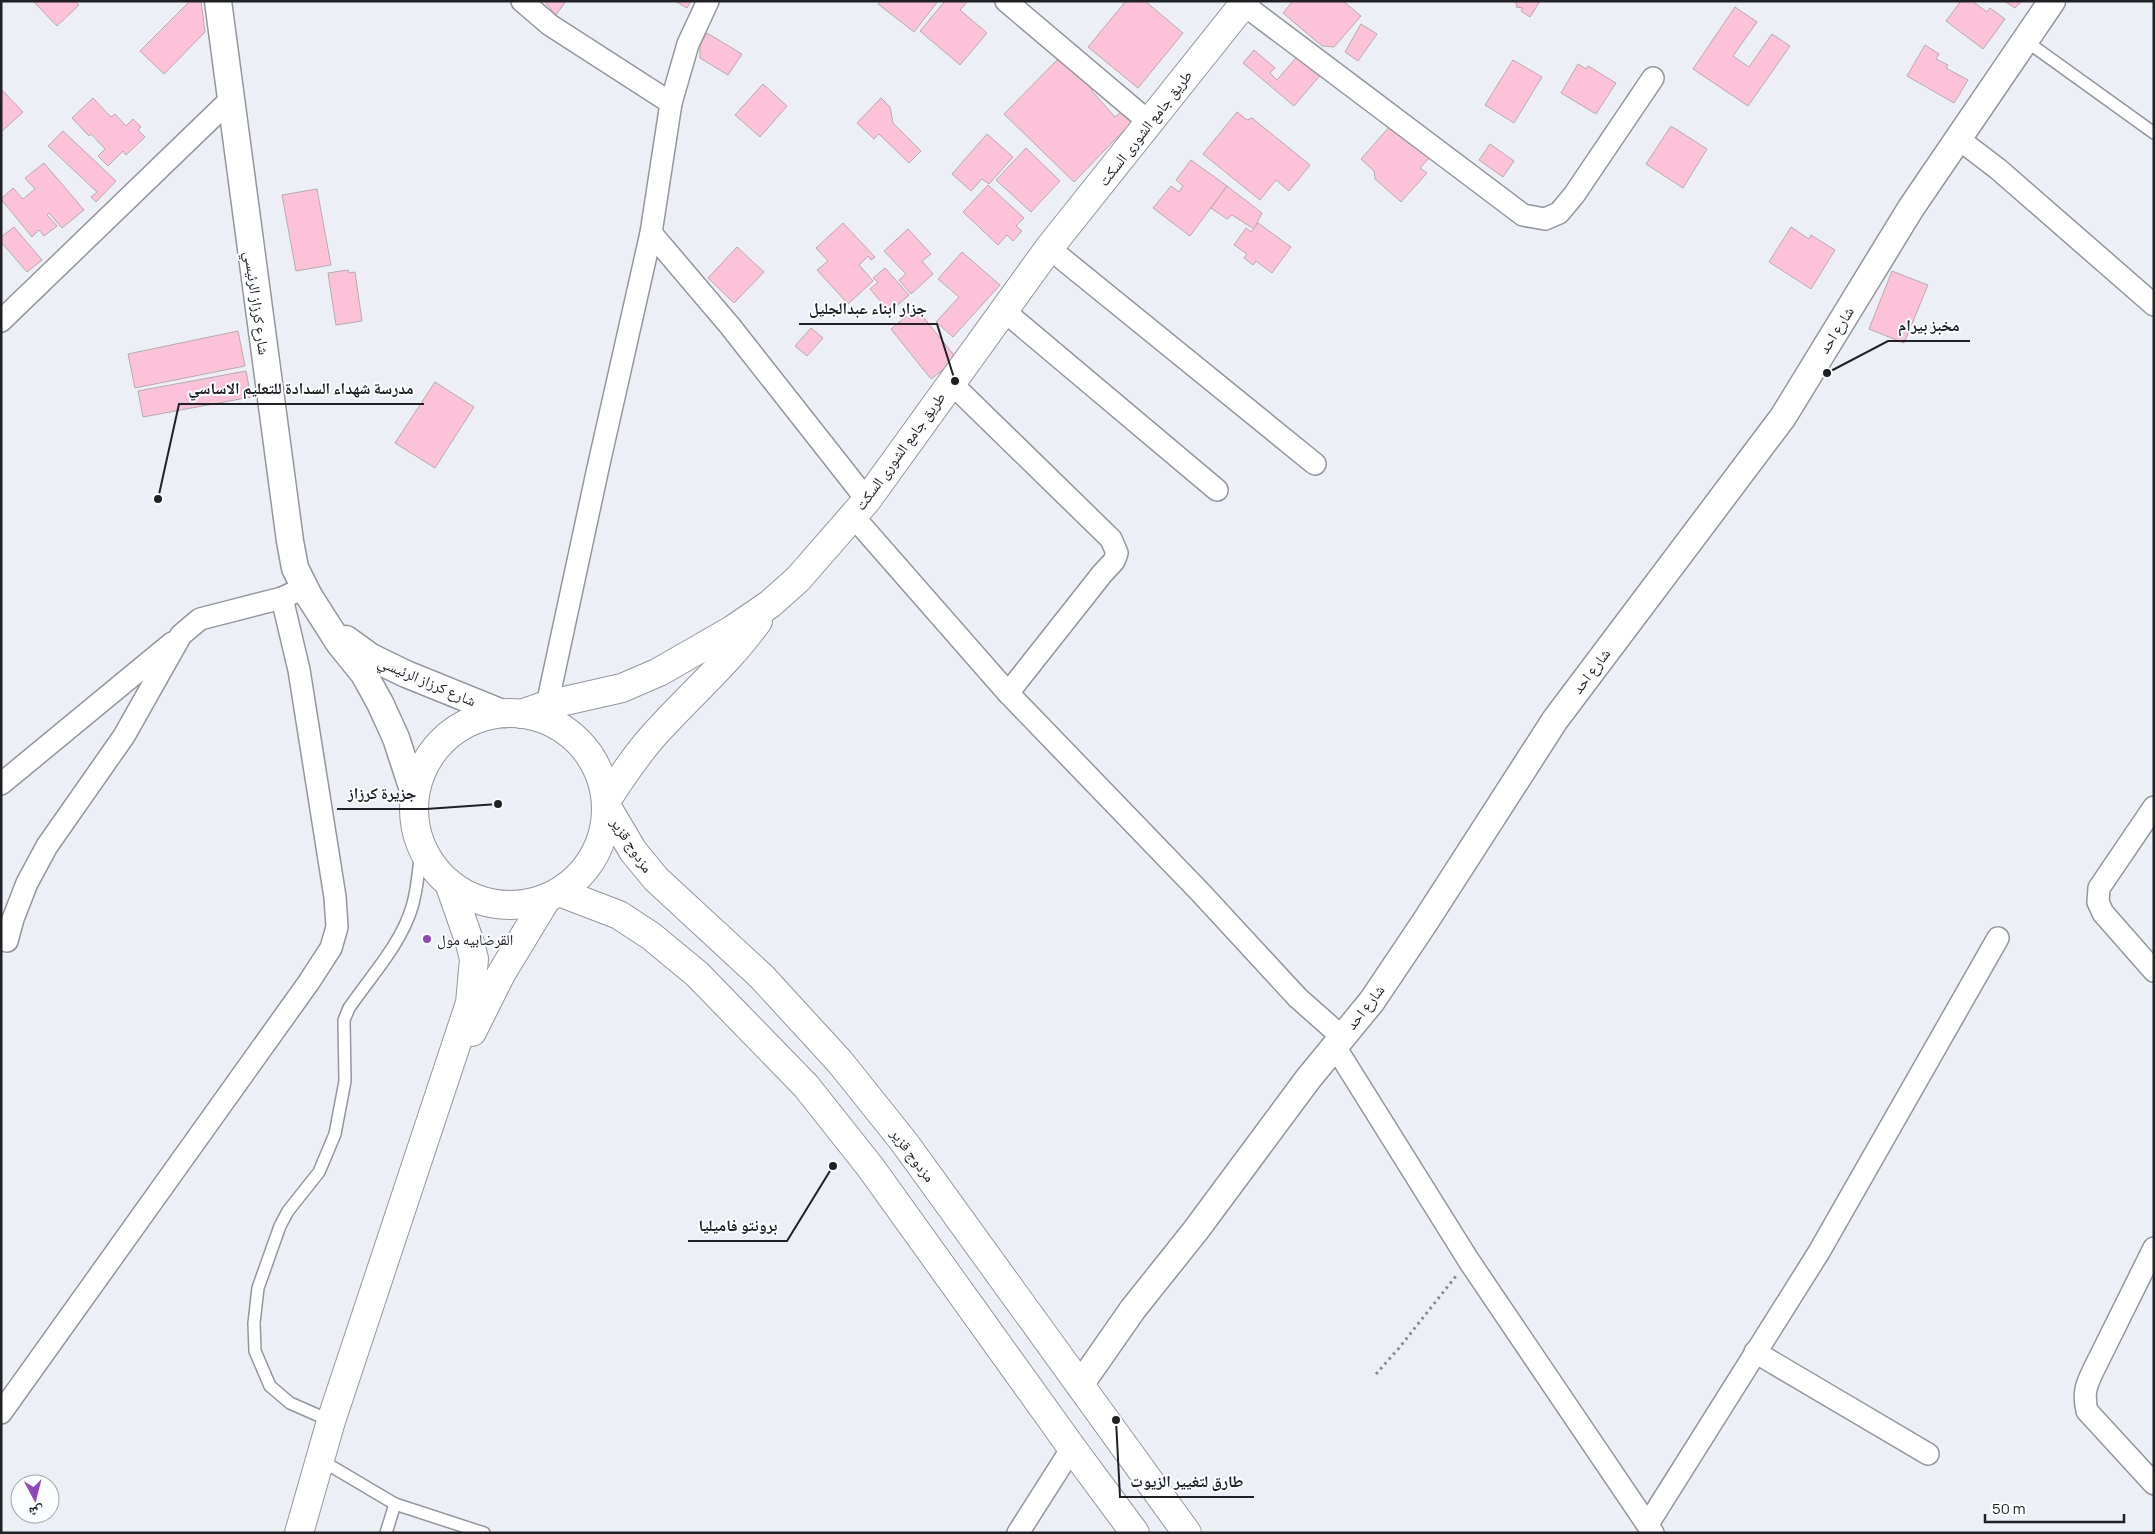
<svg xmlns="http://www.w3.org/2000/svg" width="2155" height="1534" font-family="Manrope,'Noto Naskh Arabic',sans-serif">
<rect width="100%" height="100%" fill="#edeff7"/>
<g fill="#fec2d8" stroke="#b4abae">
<path d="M33 1H75L79 5 57 26Z"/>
<path d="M190 1H201L205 32 164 74 140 51Z"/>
<path d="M544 1H566L556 15Z"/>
<path d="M675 1H691L687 8Z"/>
<path d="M880 1H938L914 32 878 4Z"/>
<path d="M945 1H968L960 10 987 33 960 65 920 31Z"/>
<path d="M1126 1H1145L1183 33 1138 88 1088 47Z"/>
<path d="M1293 1H1343L1361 16 1334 47 1322 46 1283 13Z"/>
<path d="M1513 1H1540L1530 17 1521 11 1523 8 1516 7 1517 4Z"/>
<path d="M1961 1H1972L1987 12 1990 8 2005 19 1983 49 1946 21Z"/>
<path d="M2004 1H2020L2021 2 2015 8Z"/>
<path d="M1735 7 1757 22 1733 56 1749 67 1772 34 1790 46 1748 106 1693 69Z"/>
<path d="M1361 24 1377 34 1358 61 1345 52Z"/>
<path d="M707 33 742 54 728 75 700 58V45Z"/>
<path d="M1925 45 1939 54 1936 59 1948 65 1946 68 1968 80 1954 103 1907 76Z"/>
<path d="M1254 50 1275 68 1270 73 1277 80 1300 53 1323 72 1294 106 1243 63Z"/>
<path d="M1061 56 1094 87 1091 90 1115 117 1121 112 1132 122 1074 182 1004 114Z"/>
<path d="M1513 60 1542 77 1514 123 1485 105Z"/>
<path d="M1578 64 1586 69 1588 66 1616 83 1596 114 1561 93Z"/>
<path d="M763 84 787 106 760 137 735 115Z"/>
<path d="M1 89 23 112 1 132Z"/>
<path d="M93 98 111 117 115 114 126 126 133 119 141 127 138 130 145 137 126 155 123 151 108 166 98 156 105 149 91 134 89 136 72 118Z"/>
<path d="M881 98 890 107 893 123 921 151 909 163 879 134 874 139 857 123Z"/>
<path d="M1237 112 1247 120 1252 118 1310 165 1289 191 1276 180 1260 200 1203 154Z"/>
<path d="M1391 125 1429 158 1420 168 1427 173 1401 202 1375 179 1374 171 1361 159Z"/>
<path d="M1671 126 1707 149 1683 188 1646 164Z"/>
<path d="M63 131 116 181 96 202 91 197 97 192 48 146Z"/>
<path d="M987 134 1013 157 989 184 982 179 971 191 952 174Z"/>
<path d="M1490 144 1514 161 1503 177 1479 160Z"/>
<path d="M1026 148 1060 181 1031 212 996 180Z"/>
<path d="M1191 160 1227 186 1190 236 1153 208 1171 186 1179 192 1183 186 1176 180Z"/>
<path d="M44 163 84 210 62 228 49 213 47 215 57 226 44 236 39 230 32 237 1 199 13 188 23 199 35 189 25 178Z"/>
<path d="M988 185 1024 218 1016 226 1022 231 1013 241 1007 235 998 245 963 212Z"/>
<path d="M1227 186 1262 213 1254 229 1232 215 1227 219 1211 208Z"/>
<path d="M317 189 331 265 296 271 282 195Z"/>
<path d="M843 223 875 257 871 260 868 256 859 265 873 281 848 304 817 270 828 261 816 248Z"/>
<path d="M1258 223 1291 247 1272 273 1256 261 1253 265 1244 258 1247 254 1234 245 1246 228 1251 232Z"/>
<path d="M14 227 42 260 27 272 1 242V237Z"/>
<path d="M1791 227 1809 239 1811 235 1835 250 1811 289 1769 262Z"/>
<path d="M908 229 931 254 922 261 933 274 911 294 899 280 906 274 884 251Z"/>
<path d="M737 247 764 272 734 303 708 278Z"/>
<path d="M962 252 1000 285 953 337 936 322 959 297 938 279Z"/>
<path d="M885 268 909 295 890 312 870 289 878 282 873 278Z"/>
<path d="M348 270 349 273 355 272 362 321 336 325 328 273Z"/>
<path d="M1892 271 1928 285 1904 343 1869 329Z"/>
<path d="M916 308 957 359 931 379 891 329Z"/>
<path d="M811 328 823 338 807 356 795 346Z"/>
<path d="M238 331 245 366 135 388 128 354Z"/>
<path d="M246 371 251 397 143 417 138 391Z"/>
<path d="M435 382 474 407 435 468 395 443Z"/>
</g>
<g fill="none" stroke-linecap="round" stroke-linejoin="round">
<defs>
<g id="service">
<path d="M2026 41 2154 133"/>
<path d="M331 1421 290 1403 270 1386 255 1351 254 1323 258 1288 280 1226 288 1211 319 1172 335 1134 345 1081 344 1020 349 1008C371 976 401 944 412 907 418 887 419 866 421 846"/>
<path d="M319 1459 395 1504"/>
<path d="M386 1533 395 1504 484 1533"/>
</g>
<g id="minor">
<path d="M522 1 550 25 671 103"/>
<path d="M1006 1 1149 122"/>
<path d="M1243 4 1523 215 1545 219 1559 213 1574 195 1653 78"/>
<path d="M1960 140 1998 169 2154 305"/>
<path d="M651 233 730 326 867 500"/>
<path d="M1049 248 1315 464"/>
<path d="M1003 310 1217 490"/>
<path d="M1 321 230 100"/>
<path d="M950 382 1111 539 1117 553 1114 561 1102 574 1008 693"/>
<path d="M852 515 1008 693 1201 893 1298 998 1341 1036"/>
<path d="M547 705 598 468 651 233 671 103 688 44 708 1"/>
<path d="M1 784 172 643"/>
<path d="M2154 807 2099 888 2098 902 2103 913 2154 971"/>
<path d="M7 941 13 919 27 883 47 846 124 736 181 635 200 619 282 598 295 592"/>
<path d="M1334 1045 1469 1261 1653 1533"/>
<path d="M2154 1248 2094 1369C2086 1385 2083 1393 2087 1411L2154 1484"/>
<path d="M1755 1352 1928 1454"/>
<path d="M1 1413 309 982 331 948 337 927 335 897 299 670 282 598"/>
<path d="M1648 1524 1819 1252 1998 938"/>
<path d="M1018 1533 1072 1448"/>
</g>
<g id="tertiary">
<path d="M218 1 290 541 295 568 309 596 339 643 364 674 380 703 396 738 415 796"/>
<path d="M346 639 371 657 406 674 505 714"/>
<path d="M1080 1385 1133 1309 1196 1230 1308 1079 1372 1001 1425 922 1555 720 1783 417 1911 208 2052 1"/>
</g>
<g id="secondary">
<circle cx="510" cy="809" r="96"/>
<path d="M521 714 547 705 622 688 659 672 732 630 770 604 798 579 867 500 1049 248 1246 1"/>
<path d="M606 801C621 778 636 755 654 735 688 697 728 663 758 621"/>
<path d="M472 1032 501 974 547 898"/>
<path d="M299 1533 331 1421 470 1003 474 959 470 943 449 883"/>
</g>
<g id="primary">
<path d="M607 807 633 851 656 879 762 977 840 1062 904 1142 1187 1533"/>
<path d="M559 892 619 915 651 936 697 974 806 1086 871 1168 1072 1448 1135 1533"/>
</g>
</defs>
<use href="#service" stroke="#94969e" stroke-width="14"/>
<use href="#minor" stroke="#94969e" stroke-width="24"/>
<use href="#tertiary" stroke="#94969e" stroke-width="29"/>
<use href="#secondary" stroke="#94969e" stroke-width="30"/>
<use href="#primary" stroke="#94969e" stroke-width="30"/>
<path stroke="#86888d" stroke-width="3" stroke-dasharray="2.5 4" stroke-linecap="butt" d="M1376 1374 1399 1348 1456 1276"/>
<use href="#service" stroke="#fff" stroke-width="11"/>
<use href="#minor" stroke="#fff" stroke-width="21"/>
<use href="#tertiary" stroke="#fff" stroke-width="26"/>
<use href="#secondary" stroke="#fff" stroke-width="28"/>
<use href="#primary" stroke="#fff" stroke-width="28"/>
</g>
<circle fill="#9047b9" stroke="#fcfdfe" stroke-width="2" cx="427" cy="939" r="5"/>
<g text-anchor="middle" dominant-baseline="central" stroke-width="4" stroke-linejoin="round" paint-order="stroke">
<g font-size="15" fill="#202124" stroke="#fcfdfe">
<text transform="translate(1145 128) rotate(-52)">طريق جامع الشورى السكت</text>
<text transform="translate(257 303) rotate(82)">شارع كرزاز الرئيسي</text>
<text transform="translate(1836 330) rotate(-58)">شارع احد</text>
<text transform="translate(900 451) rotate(-54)">طريق جامع الشورى السكت</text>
<text transform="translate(1591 671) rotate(-53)">شارع احد</text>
<text transform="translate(427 681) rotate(23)">شارع كرزاز الرئيسي</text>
<text transform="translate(632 845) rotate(56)">مزدوج قزير</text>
<text transform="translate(1365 1007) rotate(-52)">شارع احد</text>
<text transform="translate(913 1155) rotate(53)">مزدوج قزير</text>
</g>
<g font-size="15" fill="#202124" stroke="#fcfdfe" text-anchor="start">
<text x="437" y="939">القرضابيه مول</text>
</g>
</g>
<path fill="none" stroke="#202124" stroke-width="2" d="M955 381L937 324H799M1827 373L1888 341H1970M158 499L179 404H424M498 804L426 809H337M833 1166L787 1241H688M1116 1420L1120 1497H1254"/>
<g fill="#202124" stroke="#fcfdfe" stroke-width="2">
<circle cx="955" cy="381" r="5"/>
<circle cx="1827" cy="373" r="5"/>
<circle cx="158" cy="499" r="5"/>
<circle cx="498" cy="804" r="5"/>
<circle cx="833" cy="1166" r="5"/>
<circle cx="1116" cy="1420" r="5"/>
</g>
<g font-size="16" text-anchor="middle" font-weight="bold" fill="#202124" stroke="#fcfdfe" stroke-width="4" stroke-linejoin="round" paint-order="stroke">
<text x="868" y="314">جزار ابناء عبدالجليل</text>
<text x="1929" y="331">مخبز بيرام</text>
<text x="301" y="394">مدرسة شهداء السدادة للتعليم الاساسي</text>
<text x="382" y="799">جزيرة كرزاز</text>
<text x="738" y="1231">برونتو فاميليا</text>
<text x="1187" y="1487">طارق لتغيير الزيوت</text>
</g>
<rect width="2155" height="1534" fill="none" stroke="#202124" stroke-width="5"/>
<g transform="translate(35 1499) rotate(173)"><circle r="24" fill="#fcfdfe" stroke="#a4a5a7"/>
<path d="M0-4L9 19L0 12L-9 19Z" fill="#9047b9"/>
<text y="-8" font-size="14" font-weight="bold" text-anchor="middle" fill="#202124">ش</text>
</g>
<path d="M1985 1514v8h139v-8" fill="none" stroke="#202124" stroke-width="2.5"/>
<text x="1992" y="1514" font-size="15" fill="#202124" stroke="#fcfdfe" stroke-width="4" paint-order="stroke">50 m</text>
</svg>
